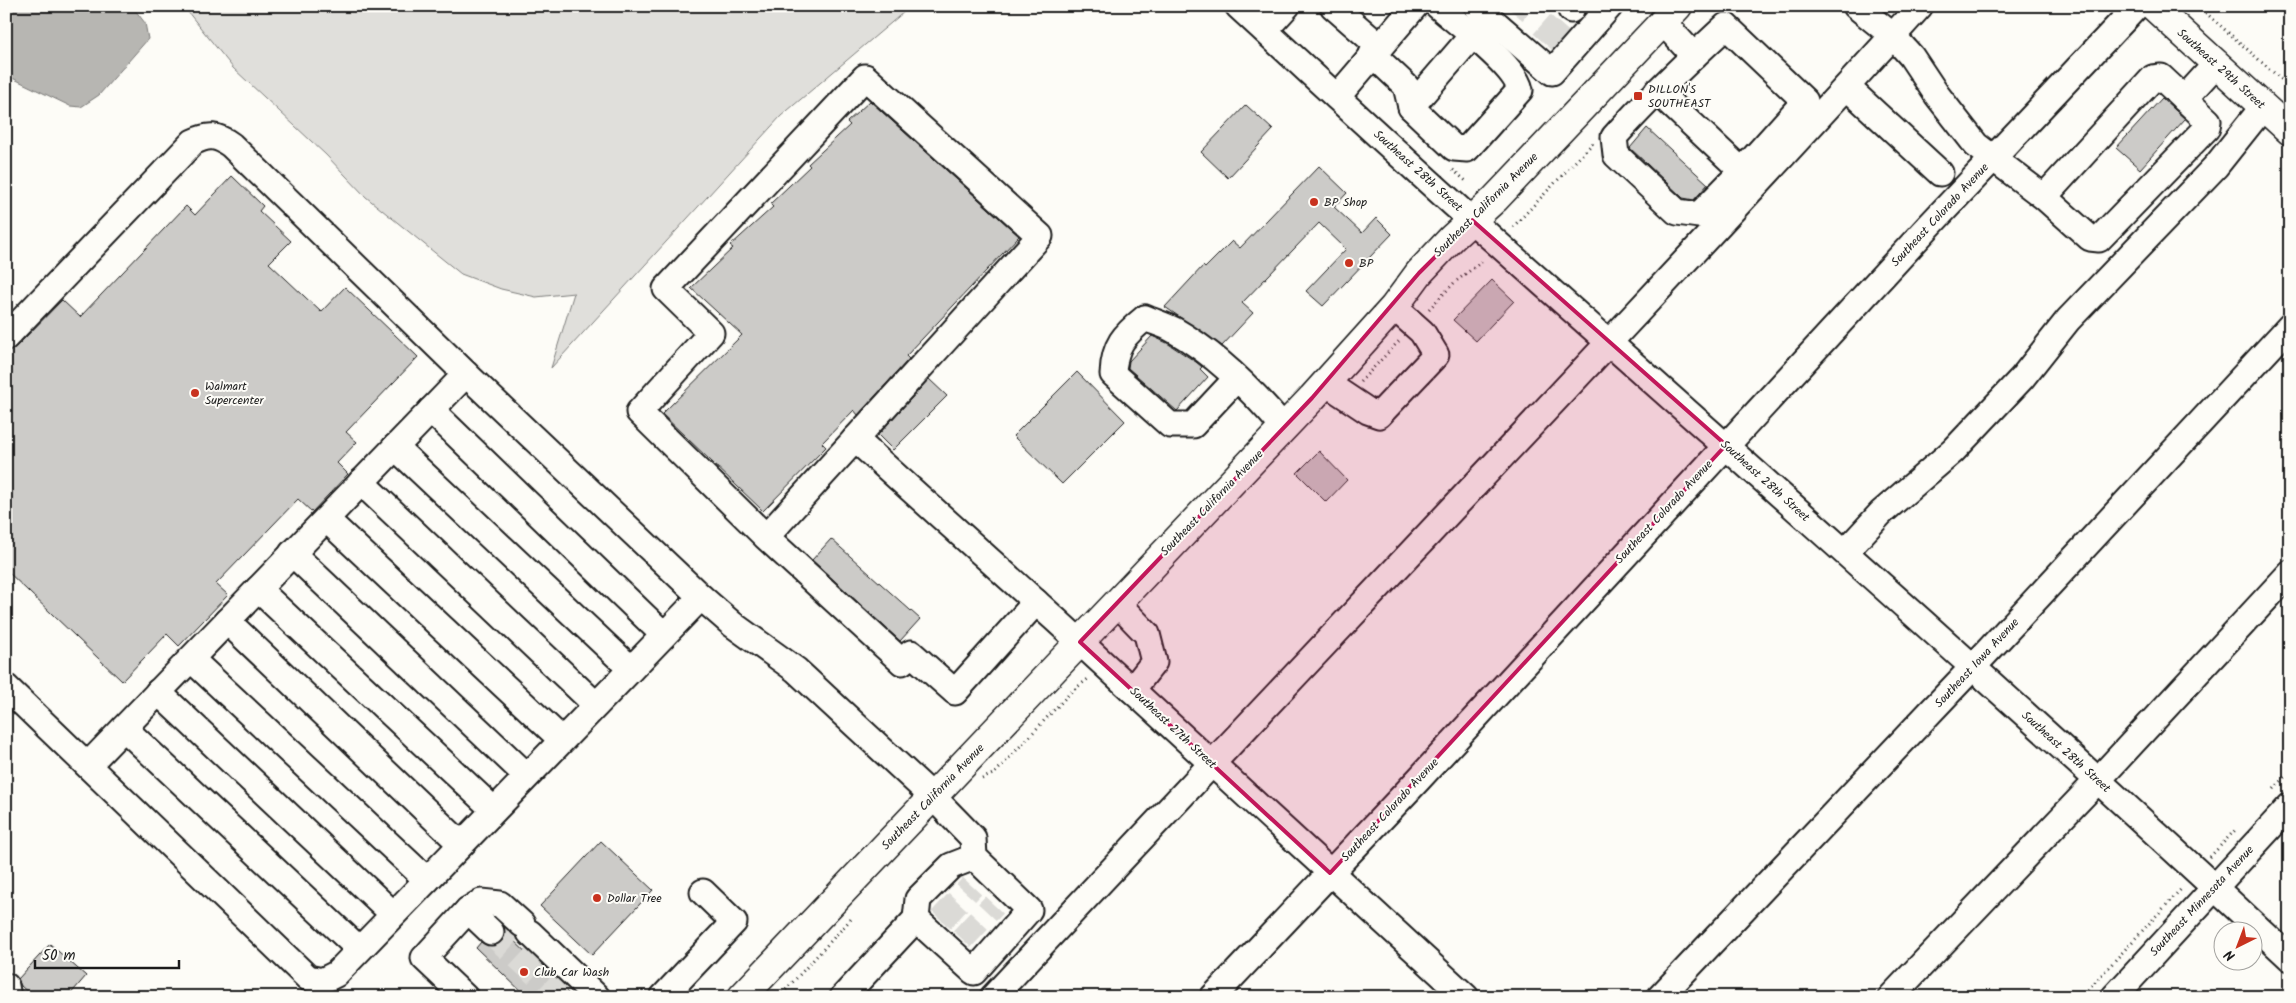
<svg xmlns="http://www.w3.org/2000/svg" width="2296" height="1003" font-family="Kalam,sans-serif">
<rect width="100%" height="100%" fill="#fdfcf7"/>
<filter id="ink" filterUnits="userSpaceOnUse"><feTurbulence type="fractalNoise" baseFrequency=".02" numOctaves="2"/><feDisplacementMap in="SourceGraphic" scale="10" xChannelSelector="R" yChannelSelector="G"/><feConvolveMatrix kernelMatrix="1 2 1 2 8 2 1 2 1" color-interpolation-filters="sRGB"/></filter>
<g filter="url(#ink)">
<path fill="#e0dfdb" stroke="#7e7e7c" d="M183 6H911L781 116 551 368 574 293 536 297 501 289 461 274 366 197 326 155 233 68Z"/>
<path fill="#b7b6b2" stroke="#797876" d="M6 6H132L145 23 148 39 99 95 81 107 70 106 6 75Z"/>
<g fill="#cccbc8" stroke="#1c1c1c">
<path d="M2162 98 2185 119 2140 169 2116 148Z"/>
<path d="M870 101 1019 236 906 356 909 359 858 415 854 410 822 443 826 447 763 511 662 414 742 335 691 288 733 248 730 246 773 207 770 204 810 166 808 164 850 125 847 122Z"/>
<path d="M1246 105 1273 130 1228 178 1201 152Z"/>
<path d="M1647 128 1708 184 1694 200 1683 198 1630 148Z"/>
<path d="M1319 166 1347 193 1334 207 1362 233 1376 218 1392 234 1323 306 1306 291 1346 249 1319 223 1242 303 1253 313 1222 346 1165 307 1203 266 1205 268 1232 241 1240 248Z"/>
<path d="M232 176 263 206 259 211 291 241 269 263 321 312 345 287 418 357 346 432 357 442 337 463 348 474 312 512 298 499 216 584 228 595 179 646 167 634 122 681 6 570V353L16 347 62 300 80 317 186 206 195 215Z"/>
<path d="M1492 280 1514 301 1476 341 1453 320Z"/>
<path d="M1152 336 1167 343 1196 362 1202 367 1200 369 1208 377 1177 411 1128 368 1129 361Z"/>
<path d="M1077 372 1125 421 1062 484 1013 436Z"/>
<path d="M929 379 947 396 893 450 878 435Z"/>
<path d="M1319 451 1347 480 1326 502 1297 473Z"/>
<path d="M831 539 920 619 900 641 812 560Z"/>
<path d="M601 841 653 890 592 955 540 906Z"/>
<path d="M505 932 572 997H527L476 948 481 942 488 946H495L502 942Z"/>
<path d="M50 944 86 976 68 997H33L21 986 18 979Z"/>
</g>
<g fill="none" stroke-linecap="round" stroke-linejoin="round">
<g stroke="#dbdad6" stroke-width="25" stroke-dasharray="25 12" stroke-linecap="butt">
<path d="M1513 12 1518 6"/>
<path d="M1543 42 1571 10"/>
<path d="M941 920 972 886"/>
<path d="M491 932 561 997"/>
<path d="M962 939 994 905"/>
</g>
<defs>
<g id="minor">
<path d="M1238 6C1324 85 1409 165 1496 242 1762 479 2030 714 2290 958"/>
<path d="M1333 6 1380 47"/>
<path d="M1479 6 1478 8 1552 72 1610 6"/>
<path d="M1571 6V10"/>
<path d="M1856 6 1893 36 1911 56 1937 95 1976 145 2044 197 2090 238 2099 239 2207 128 2208 121 2161 77 2153 78 2044 197"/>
<path d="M1662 21 1694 56"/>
<path d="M1265 30 1287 6"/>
<path d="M1372 54 1406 86 1411 107 1454 148 1467 149 1520 90C1516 66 1458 24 1438 6"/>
<path d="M1847 87 1940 173"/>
<path d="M1657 91 1742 171 1805 101 1726 26C1687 62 1649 98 1614 137L1616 155 1677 212 1699 215 1742 171"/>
<path d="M1337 97 1415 6"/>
<path d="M2184 99 2216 64"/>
<path d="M1411 107 1472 36"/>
<path d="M6 337 193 142C209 134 217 135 231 145L466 374"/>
<path d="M1237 378 1193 425H1170L1113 374C1114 345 1124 335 1145 318 1154 322 1165 325 1174 330 1216 354 1253 391 1284 428"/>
<path d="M1326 383 1368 411 1379 415 1436 355 1422 332 1394 307"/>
<path d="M431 410 664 635"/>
<path d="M855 439 1057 621 1466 997"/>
<path d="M395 447 631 669"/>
<path d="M361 482 596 705"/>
<path d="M326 519 562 740"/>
<path d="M766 537 1040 236 865 77 666 289 711 333 639 412 766 537 902 662 911 653 955 692 1036 602"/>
<path d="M1845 552 1881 513 1953 451 2022 378 2068 320 2216 166 2263 107"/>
<path d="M292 553 527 776"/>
<path d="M258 589 494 810"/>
<path d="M1117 603 1147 634 1154 662 1132 690"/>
<path d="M227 621 461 844"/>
<path d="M191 659 427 880"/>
<path d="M6 687 308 978 322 981 336 974 701 597"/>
<path d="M158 692 393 914"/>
<path d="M124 728 359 949"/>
<path d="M88 765 466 374 701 597 732 624 796 670 933 797 973 838 974 857 1029 910 974 972 916 919 843 997"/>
<path d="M468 910 491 932"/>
<path d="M916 919 918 899 951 866 974 857"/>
<path d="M530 933 597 997"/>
<path d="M6 986 8 997"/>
<path d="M465 997 424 958 468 910 481 902 500 904 522 924"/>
<path d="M663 997 734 922 703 892"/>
<path d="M993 997C1301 666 1616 341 1920 6"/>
<path d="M1213 997 1418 780 1928 227 2137 6"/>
<path d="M1660 997 1973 667 2290 326"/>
<path d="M1891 997 2098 780 2290 573"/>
<path d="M2114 997 2290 806"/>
</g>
<g id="major">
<path d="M2153 6 2290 131"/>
<path d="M742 997 1312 398 1394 307 1419 273 1452 238 1495 199 1678 6"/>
</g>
</defs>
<use href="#minor" stroke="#1c1c1c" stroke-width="29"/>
<use href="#major" stroke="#1c1c1c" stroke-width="31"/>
<g stroke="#1c1c1c" stroke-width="3" stroke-dasharray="1 4" stroke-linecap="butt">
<path d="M2198 6 2290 87"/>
<path d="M1453 170 1466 181"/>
<path d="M1513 227 1593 143"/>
<path d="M1429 309 1455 282 1484 260"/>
<path d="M1360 382 1399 341"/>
<path d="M982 779 995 773 1071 692 1088 679"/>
<path d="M2274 789 2290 772"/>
<path d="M2210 857 2237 828"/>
<path d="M779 997 852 918"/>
<path d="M2081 997 2183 887"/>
</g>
<use href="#minor" stroke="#fdfcf7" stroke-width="25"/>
<use href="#major" stroke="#fdfcf7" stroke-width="28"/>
</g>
</g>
<path fill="#c2185b" fill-opacity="0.2" stroke="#c2185b" stroke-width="4" stroke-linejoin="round" d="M1472 220 1726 445 1330 873 1080 642 1312 398 1419 273Z"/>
<g fill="#c8321e" stroke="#fdfcf7" stroke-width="2">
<rect x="1633" y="91" width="10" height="10" rx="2.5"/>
<circle cx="1314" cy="202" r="5"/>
<circle cx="1349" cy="263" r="5"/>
<circle cx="195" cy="393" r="5"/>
<circle cx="597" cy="898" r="5"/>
<circle cx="524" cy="972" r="5"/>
</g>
<g text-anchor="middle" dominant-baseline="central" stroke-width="4" stroke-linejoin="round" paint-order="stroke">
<g font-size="12" fill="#1c1c1c" stroke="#fdfcf7">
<text transform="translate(2221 69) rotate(42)">Southeast 29th Street</text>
<text transform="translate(1418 171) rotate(42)">Southeast 28th Street</text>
<text transform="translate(1486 205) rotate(-45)">Southeast California Avenue</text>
<text transform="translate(1940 215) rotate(-47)">Southeast Colorado Avenue</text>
<text transform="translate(1765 481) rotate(42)">Southeast 28th Street</text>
<text transform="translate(1212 503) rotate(-46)">Southeast California Avenue</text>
<text transform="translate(1664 512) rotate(-47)">Southeast Colorado Avenue</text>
<text transform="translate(1977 663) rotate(-47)">Southeast Iowa Avenue</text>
<text transform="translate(1173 728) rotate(43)">Southeast 27th Street</text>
<text transform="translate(2066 752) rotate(42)">Southeast 28th Street</text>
<text transform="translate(933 797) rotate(-46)">Southeast California Avenue</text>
<text transform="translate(1390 810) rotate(-47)">Southeast Colorado Avenue</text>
<text transform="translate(2202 901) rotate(-47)">Southeast Minnesota Avenue</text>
</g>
<g font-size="12" fill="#1c1c1c" stroke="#fdfcf7" text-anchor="start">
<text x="1648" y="89">DILLON'S<tspan x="1648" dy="14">SOUTHEAST</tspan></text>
<text x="1324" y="202">BP Shop</text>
<text x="1359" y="263">BP</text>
<text x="205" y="386">Walmart<tspan x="205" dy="14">Supercenter</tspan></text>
<text x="607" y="898">Dollar Tree</text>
<text x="534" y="972">Club Car Wash</text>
</g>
</g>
<rect width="2296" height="1003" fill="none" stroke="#fdfcf7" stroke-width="25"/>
<rect x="12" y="12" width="2271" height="978" fill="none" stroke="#1c1c1c" stroke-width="2" filter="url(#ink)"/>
<g transform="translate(2238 946) rotate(222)"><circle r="24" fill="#fdfcf7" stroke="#a3a29f"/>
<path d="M0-4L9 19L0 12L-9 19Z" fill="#c8321e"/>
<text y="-8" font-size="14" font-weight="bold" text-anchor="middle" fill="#1c1c1c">N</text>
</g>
<path d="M35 960v8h144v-8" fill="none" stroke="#1c1c1c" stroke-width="2.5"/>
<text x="42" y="960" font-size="15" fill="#1c1c1c" stroke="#fdfcf7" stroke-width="4" paint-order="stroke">50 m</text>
</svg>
